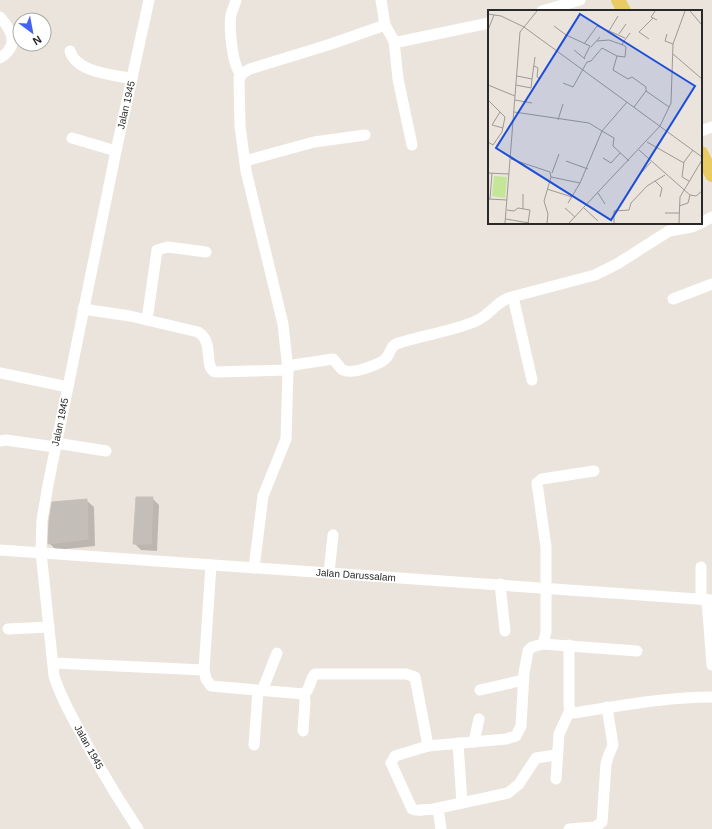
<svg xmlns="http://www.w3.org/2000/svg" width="712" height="829" font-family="Arial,sans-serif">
<rect width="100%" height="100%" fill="#ebe4dc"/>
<g fill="#0003">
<path d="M152 498 159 505 157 551 141 550 134 543Z"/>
<path d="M86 500 94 507 95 546 56 550 49 543Z"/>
</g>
<g fill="#c3beb8" stroke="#c6c0b6">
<path d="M136 497H153L151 544H133Z"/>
<path d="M87 499 88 539 48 544 49 521 52 502Z"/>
</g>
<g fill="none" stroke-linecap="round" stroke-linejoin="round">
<g stroke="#fff" stroke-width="11">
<path d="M236 0C235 5 232 10 231 15 229 27 232 66 241 74"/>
<path d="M542 11 580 0"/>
<path d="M0 17C12 31 20 45 0 58"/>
<path d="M385 25 394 41 398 42 489 23"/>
<path d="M394 41 398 79 412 145"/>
<path d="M70 51C77 73 112 74 132 79"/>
<path d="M701 131 712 127"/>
<path d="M72 138 116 151"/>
<path d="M245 161 314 142 365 135"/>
<path d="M701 223 712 217"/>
<path d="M513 297 532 380"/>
<path d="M673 299 712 284"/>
<path d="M83 309 130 316 198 332C215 342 203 367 215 372L288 370"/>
<path d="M147 320 157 250 168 247 206 252"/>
<path d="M287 366 333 359C337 362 339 368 343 370 352 375 382 364 387 357 391 352 390 347 396 344 422 335 451 332 476 321 490 315 494 304 508 298L595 275 617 264 669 231 692 227 701 223"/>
<path d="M0 373 68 387"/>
<path d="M0 441 6 440 55 447"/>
<path d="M56 443 106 451"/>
<path d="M0 550 712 600"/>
<path d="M701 567V599"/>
<path d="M254 568 263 496 286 439 288 370 283 324 246 171 240 126 239 78 243 73 250 69 331 44 385 25 381 0"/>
<path d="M329 573 333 535"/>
<path d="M500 584 505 631"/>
<path d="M707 600 712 665"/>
<path d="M8 629 49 627"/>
<path d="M543 644 637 651"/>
<path d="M569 645V705L570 710 574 713C620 706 666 697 712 697"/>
<path d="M53 663 204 670 211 565"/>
<path d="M204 670 206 679 211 686 304 694C311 689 309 680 315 674H406L415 677 428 746 506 739 516 736 521 726 524 673 528 651 532 647 543 644 546 632V547L537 483 542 479 594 471"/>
<path d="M480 690 523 680"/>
<path d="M262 691 277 653"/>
<path d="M303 731 305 702 304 694"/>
<path d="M474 742 479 719"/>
<path d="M458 743 462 803"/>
<path d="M254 745 258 691"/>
<path d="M428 746 395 756 391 763 412 809C419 813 428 807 437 810L439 815 441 829"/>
<path d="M556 779 559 734 570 710"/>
<path d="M434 809 508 793 519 784 536 758 556 755"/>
<path d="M138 829C118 799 100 769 83 737 72 717 61 698 54 676L41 552 42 520 48 485 116 151 149 0"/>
<path d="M569 829 595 827 602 822 606 764 608 757 613 745 607 707"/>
</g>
<g stroke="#e9ca63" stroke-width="14">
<path d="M618 0 624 11"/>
<path d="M701 153 712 175"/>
</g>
</g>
<g text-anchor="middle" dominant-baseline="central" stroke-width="3.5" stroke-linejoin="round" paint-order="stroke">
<g font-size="10" fill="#292929" stroke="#fff">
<text transform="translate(126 105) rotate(-77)">Jalan 1945</text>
<text transform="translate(60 422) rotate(-78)">Jalan 1945</text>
<text transform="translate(356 575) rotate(4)">Jalan Darussalam</text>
<text transform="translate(89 747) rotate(61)">Jalan 1945</text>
</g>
</g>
<g transform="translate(488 10)">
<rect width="214" height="214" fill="#ebe4dc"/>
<path d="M6 166 19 167 17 188 4 186Z" fill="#c4e697"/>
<path fill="none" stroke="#9d9994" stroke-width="1" d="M167 1 163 7 169 10M202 1 214 15M0 4 13 6 36 17 214 147M130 6 121 21 137 28M66 16 78 25M0 20 6 5M131 24 138 14M179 24 177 31 185 34M161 29 151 22 165 8M109 31 121 30 135 35M96 34 109 16 121 21M103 37 112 27M86 40 97 49M69 41 78 25 102 36 96 48M185 44 214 69M129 46 137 47 138 37 134 34 142 23M46 56 50 58 49 67 51 68M29 66 44 69 47 47M75 73 85 77 99 52 103 51 114 38 129 46 125 60 140 69 144 67 158 77V81M0 75 27 86M28 75 43 78 44 69M0 90 17 107 14 122 5 135 0 132M27 90 44 93M146 97 158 81 181 97M12 102 4 115 15 118M26 102 101 113 114 121M70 110 75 94M114 121 126 128 125 136 141 151M159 132 196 153M151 140 202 185 208 186 214 181M115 148 123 153 132 143M23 149 62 162 63 167M78 151 100 159M154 162 163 152M0 163 21 164M64 163 71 144M167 171 174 178 172 187M201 171 194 167 196 152 205 140M59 179 84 187M110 183 117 194M0 189 19 190M2 189 4 163M80 193 92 173M191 196 200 193 202 185M77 198 87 207M96 198 110 211M35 199V184M19 200 26 201 30 198 42 200 40 213M177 203H191M18 209 41 213M17 213 32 22 49 1M59 213 60 204 56 191 63 167 92 173 114 121 139 92M81 213 172 116 183 93 185 34 197 1M126 213V201L141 200 143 193 159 176 177 165M191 213 192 187 214 150"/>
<path fill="#1d4ed8" fill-opacity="0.15" stroke="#1d4ed8" stroke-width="2" d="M92 4 207 76 123 210 8 138Z"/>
<rect width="214" height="214" fill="none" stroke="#292929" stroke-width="2"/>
</g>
<g transform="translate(32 32) rotate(148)"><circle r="19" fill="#ffffff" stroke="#a9a9a9"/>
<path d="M0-3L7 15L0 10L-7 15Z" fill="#4463f0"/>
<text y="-6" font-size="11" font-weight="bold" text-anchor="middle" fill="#292929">N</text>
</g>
</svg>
